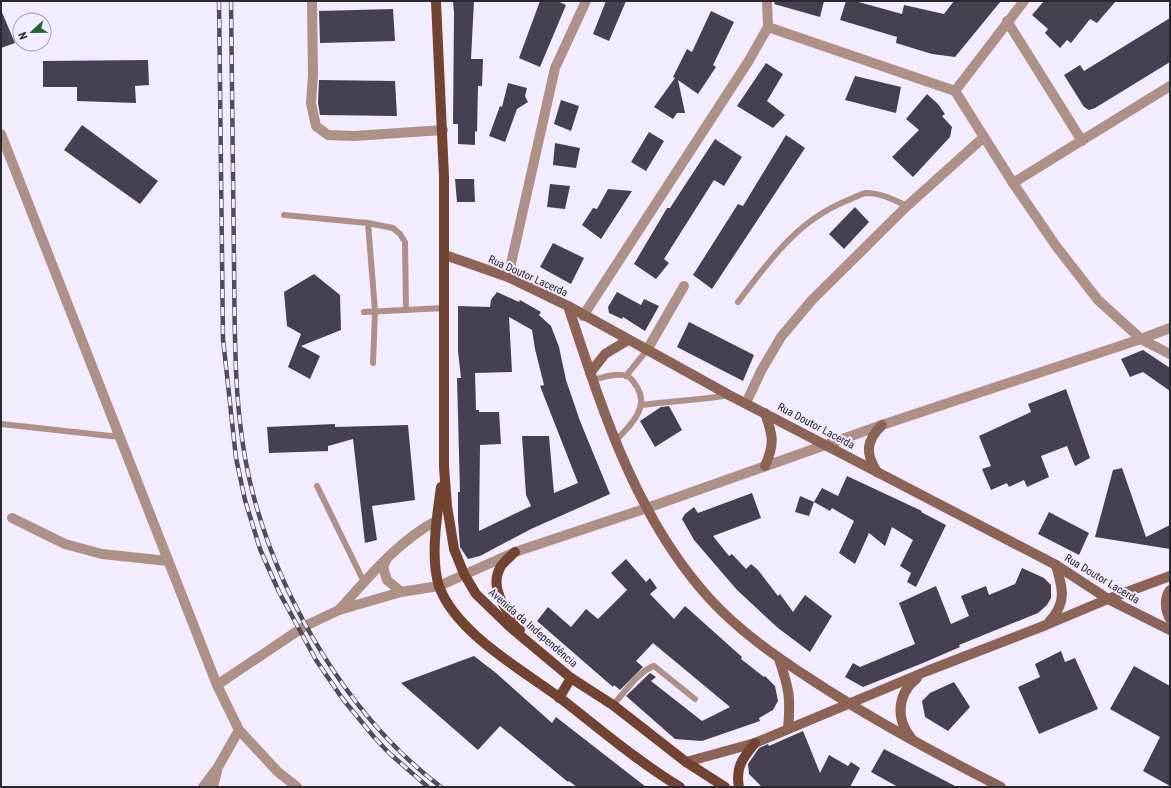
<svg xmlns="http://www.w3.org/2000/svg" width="1171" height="788" font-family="'Roboto Condensed',sans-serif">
<rect width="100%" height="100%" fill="#f3ebff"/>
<g fill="#474050" fill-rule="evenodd">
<path d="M453 1H474L471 59H483L482 86H478L477 132 475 131V145L458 144V124H453L454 13Z"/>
<path d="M540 1H557L566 5 540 67 519 58Z"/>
<path d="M606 1H626L609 41 593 34Z"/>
<path d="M775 1H824L820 17 774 4Z"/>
<path d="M846 1H855L902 14 904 5 944 14 954 1H1001L955 57 932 54 896 43 897 37 840 20Z"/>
<path d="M1044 1H1116L1097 23 1090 19 1071 43 1067 40 1060 48 1045 33 1048 29 1032 15Z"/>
<path d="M393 9 395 41 320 43 319 11Z"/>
<path d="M1 10 15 43 1 48Z"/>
<path d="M711 11 734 22 713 65 716 67 698 94 678 80 685 113H677L673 119 654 107 675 78 673 77 687 49 692 52Z"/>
<path d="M1170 18V62L1095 108 1089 110 1084 107 1064 75 1080 65 1084 71Z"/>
<path d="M148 60 149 85 135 86 136 103 77 101V87H43V61Z"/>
<path d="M766 63 783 74 767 101 785 115 773 128 737 106Z"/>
<path d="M855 76 901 87 896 113 845 100Z"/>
<path d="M319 80 395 81 397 116 320 115 318 103Z"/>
<path d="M508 83 527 88 525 96 528 102 517 109 505 142 489 136 500 106 502 107Z"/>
<path d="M927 94 938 104 945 114 942 116 952 127 950 137 913 177 892 157 919 130 906 119Z"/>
<path d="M561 100 579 106 571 131 554 124Z"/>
<path d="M82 125 158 181 140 204 64 150Z"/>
<path d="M649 132 664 141 646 171 631 162Z"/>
<path d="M786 135 805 148 712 289 693 275 738 204 743 206Z"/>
<path d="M715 139 742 157 724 186 714 180 664 259 669 263 656 279 634 264 667 208H670Z"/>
<path d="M555 143 580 148 576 168 553 165Z"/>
<path d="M455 179H474L475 202H457Z"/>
<path d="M550 184 570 186 565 209 547 207Z"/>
<path d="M608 189 632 191 601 239 582 225 593 208 597 209Z"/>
<path d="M855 207 869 222 844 249 829 234Z"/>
<path d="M553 243 584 258 571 284 540 267Z"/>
<path d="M314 274 340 295 341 330 301 346 320 356 310 379 288 367 301 334 287 326 284 292Z"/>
<path d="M497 292 519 302 520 300 541 312 539 315 551 326 559 347 566 380 580 421 610 494 531 529 480 556 468 559 460 547 458 520V492H460L457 378H461L458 351V306L490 307 491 300ZM509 317 532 330 535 349 544 385 540 386 578 483 554 493 549 436H522L526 495 531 506 479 531 480 445 501 444 499 412H479V410H476L475 373 512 372Z"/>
<path d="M617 292 641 305 644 299 659 306 645 331 623 317 622 319 609 313 608 307Z"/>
<path d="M689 322 754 355 743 381 677 347Z"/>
<path d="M1143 350 1170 368V391L1143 372 1130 377 1121 359Z"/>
<path d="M1066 389 1090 458 1075 466 1067 446 1041 456 1049 477 1027 487 1024 480 1009 487 1007 483 991 490 982 469 991 466 979 436 1031 412 1028 404Z"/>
<path d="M669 406 682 430 655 447 640 421 661 407Z"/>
<path d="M335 424V427L408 425 415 500 372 506 377 540 365 543 353 439 328 446V451L269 453 267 427Z"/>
<path d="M1122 468 1146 537 1170 525V549L1095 537 1113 470Z"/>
<path d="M847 476 922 511 921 512 946 525 916 587 907 582 911 573 900 566 913 540 892 527 885 546 869 533 855 564 839 553 854 521 832 508 830 511 814 502 822 488 838 496Z"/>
<path d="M752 493 761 518 713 536 729 556 732 554 746 569 751 564 758 570 778 596 780 594 793 612 805 595 832 616 810 652 778 628 737 590 694 540 682 519 685 514 694 507 698 513Z"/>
<path d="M800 496 814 502 809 516 795 512Z"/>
<path d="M1049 512 1089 533 1079 555 1038 534Z"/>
<path d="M626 559 646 582 650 578 657 588 650 594 674 619 685 606 742 657 741 659 764 677 765 676 775 686 778 701 773 710 759 718 760 721 702 741 675 739 626 696 650 673 656 677 651 681 702 721 730 707 653 643 636 661 643 667 620 690 614 685 613 687 537 621 548 607 571 627 586 609 598 619 627 590 611 573Z"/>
<path d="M1022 568 1044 578 1051 585V598L1047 605 1038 613 959 645 960 647 923 663 863 687 845 677 853 663 860 667 915 644 899 603 936 586 951 624 969 616 961 596 986 586 989 595 1015 584Z"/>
<path d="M1061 651 1065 662 1075 658 1098 709 1039 734 1018 687 1040 677 1035 664Z"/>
<path d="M474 656 496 673 552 723 556 717 646 787H577L569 781 568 782 500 726 478 750 401 683Z"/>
<path d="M1134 666 1170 686V786L1143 771 1160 737 1110 709Z"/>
<path d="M954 682 970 707 948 731 925 717 922 701 930 693Z"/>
<path d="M803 731 820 773 829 755 848 766 851 762 860 768 850 787H762L749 774 748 764 759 748 768 744 769 746Z"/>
<path d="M884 749 957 787H898L871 772Z"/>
</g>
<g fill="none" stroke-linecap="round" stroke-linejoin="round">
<g stroke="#ae9186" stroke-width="6">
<path d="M284 215 368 223 393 228 400 234 405 242 406 310"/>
<path d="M368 223 375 311 373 363"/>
<path d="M738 302C769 261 797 221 846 201 852 199 860 194 866 193 881 193 894 200 907 206"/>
<path d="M364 312 445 308"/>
<path d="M626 376 647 350"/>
<path d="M592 380C602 378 617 372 627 376 632 378 634 383 637 387 650 408 629 427 615 441"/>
<path d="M641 405C670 401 700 400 729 395"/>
<path d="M1 424 120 437"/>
<path d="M317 486 364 582"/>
<path d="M613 705C623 694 640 670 654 666L695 699"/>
</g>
<g stroke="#ae9186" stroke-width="10">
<path d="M312 1 313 74 311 103 316 126 328 135 354 136 443 130"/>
<path d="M1007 21 1082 141"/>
<path d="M955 91 1024 1"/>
<path d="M1013 183 1170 86"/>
<path d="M508 277 555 68 586 1"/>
<path d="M583 316 748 62 768 27"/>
<path d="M1141 339 1170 328"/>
<path d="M647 350 684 286"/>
<path d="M746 403 761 371 781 337 812 300 907 206 984 137"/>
<path d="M12 518 65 544 102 554 168 561"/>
<path d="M203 787 218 767 239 730"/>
<path d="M213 787 217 771"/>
</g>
<g stroke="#ae9186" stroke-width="10">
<path d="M767 1 768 27 955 91 1013 183 1056 246 1098 300 1141 339 1170 354"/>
<path d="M1 134 217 685 239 730 278 772 297 787"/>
<path d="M386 560 383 567 387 580 401 592"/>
<path d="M339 610C368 578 398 541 436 521"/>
<path d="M217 685 305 626 339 610 401 592 439 586 515 552 647 508 882 425 1141 339"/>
</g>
<g stroke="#8c6455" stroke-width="10">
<path d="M445 255 508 277 568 306 729 395 1056 565 1108 599 1170 630"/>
<path d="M568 306C602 409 635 516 709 598 739 631 775 656 812 680 873 720 936 754 1001 787"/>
<path d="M590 373 605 354 628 340"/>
<path d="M765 466C775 443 773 436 765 413"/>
<path d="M877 472C865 453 866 441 882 425"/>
<path d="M1170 590C1164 598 1165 610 1170 619"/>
<path d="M1049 622C1067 603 1063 589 1056 565"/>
<path d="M779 659C789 689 791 697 788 729"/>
<path d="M912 739C895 719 897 694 917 678"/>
<path d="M686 762 755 743 927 671 1046 625 1108 599 1170 576"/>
</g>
<g stroke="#734331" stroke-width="10">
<path d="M436 1 444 177V467L447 506 454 549 464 574 476 594 509 626 571 678 613 705 686 762 725 787"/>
<path d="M441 487C437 516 430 558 439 586 455 632 522 670 560 698 599 728 637 761 680 787"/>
<path d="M515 552C510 557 503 562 500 568 488 589 509 614 520 630"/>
<path d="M559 698 571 678"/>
<path d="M739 787C735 767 743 758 755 743"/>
</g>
<defs>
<g id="rail">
<path d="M219 1 223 339 236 458 245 500 260 549 279 592 316 660 342 698 374 737 389 753 428 787"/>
<path d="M231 1C232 88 233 174 234 261 235 339 233 418 253 494 282 604 350 718 441 787"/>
</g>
</defs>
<use href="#rail" stroke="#524e58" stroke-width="4.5"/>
<use href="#rail" stroke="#f3ebff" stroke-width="3" stroke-dasharray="9" stroke-linecap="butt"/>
</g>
<g text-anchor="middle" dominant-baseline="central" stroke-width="4" stroke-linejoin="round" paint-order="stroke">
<g font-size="11" fill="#2b282f" stroke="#f3ebff">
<text transform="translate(528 276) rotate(24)">Rua Doutor Lacerda</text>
<text transform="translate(816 426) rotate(28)">Rua Doutor Lacerda</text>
<text transform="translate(1102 579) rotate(31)">Rua Doutor Lacerda</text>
<text transform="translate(533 628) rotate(41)">Avenida da Independência</text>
</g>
</g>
<rect width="1171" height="788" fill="none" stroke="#2b282f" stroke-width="4"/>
<g transform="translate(32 32) rotate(248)"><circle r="19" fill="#f3ebff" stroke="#a39dac"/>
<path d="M0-3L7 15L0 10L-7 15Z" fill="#226530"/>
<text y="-6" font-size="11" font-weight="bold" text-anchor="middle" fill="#2b282f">N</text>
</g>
</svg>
